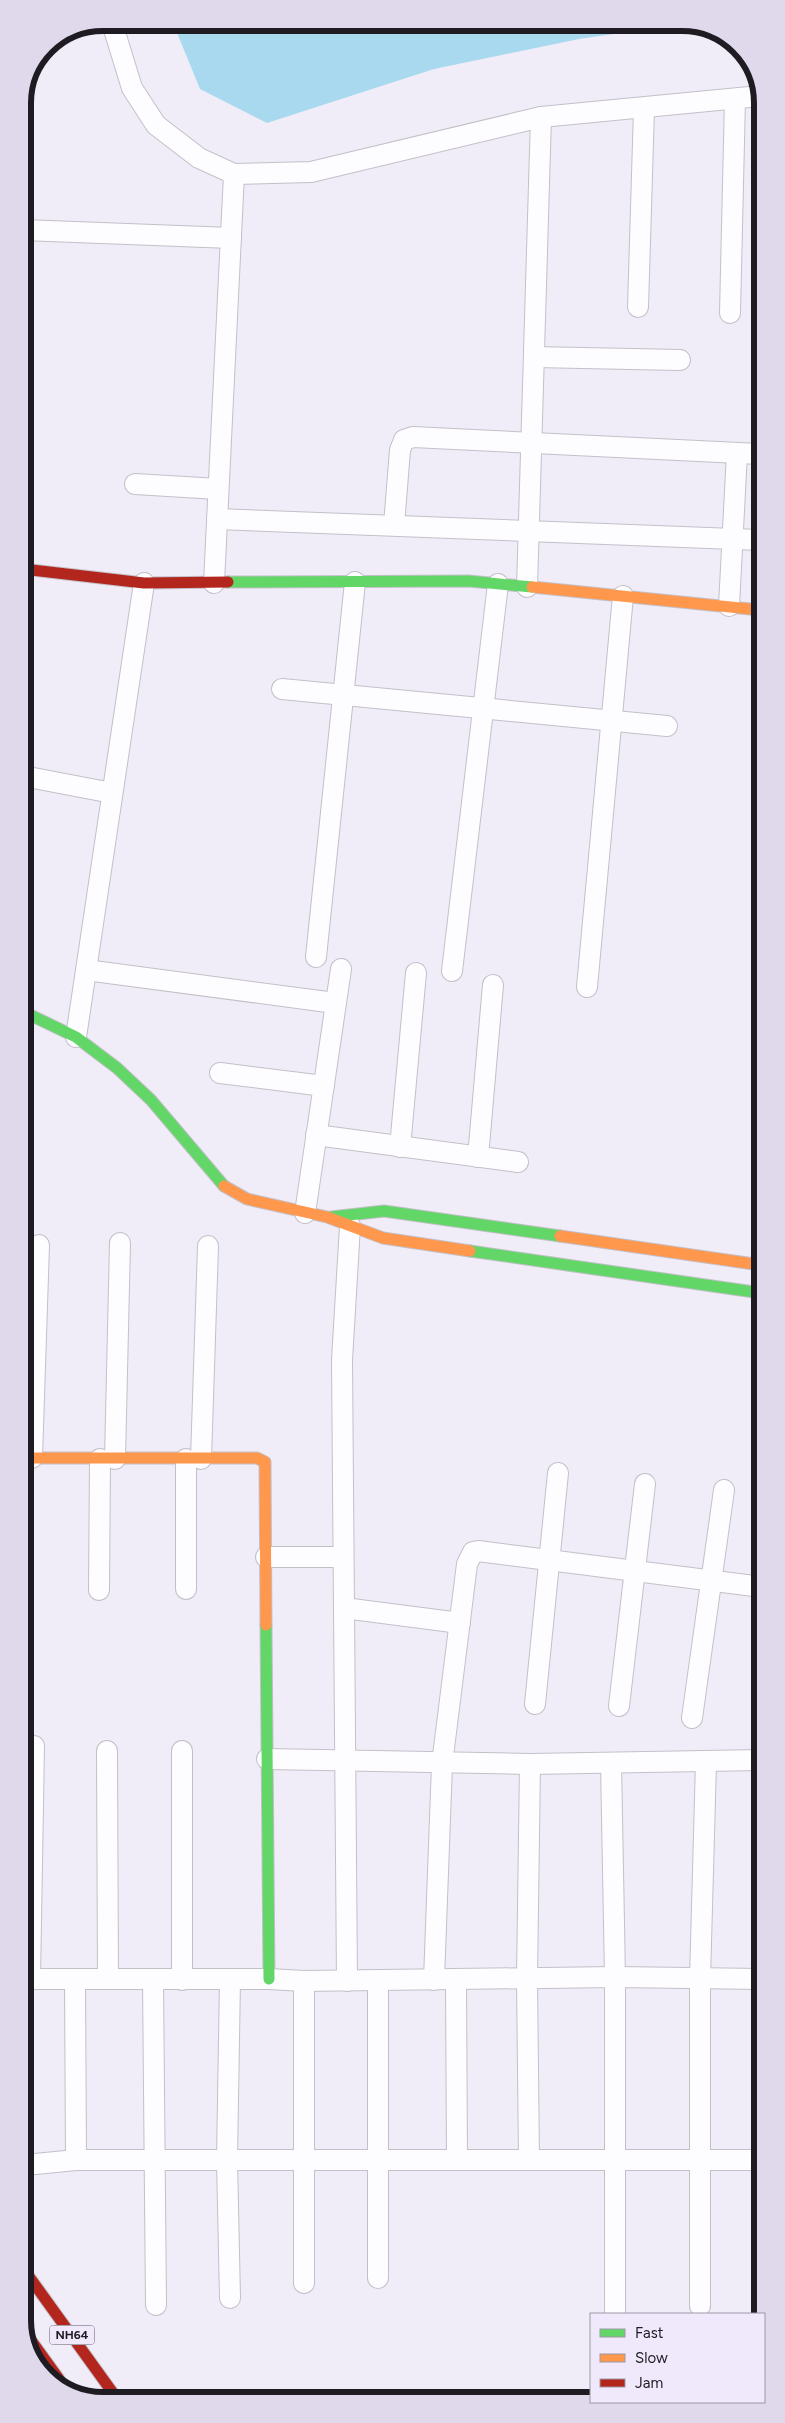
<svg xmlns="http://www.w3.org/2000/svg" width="785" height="2423" font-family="Figtree,sans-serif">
<rect width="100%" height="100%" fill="#f1edf8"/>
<path fill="#a8d9ee" d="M173 23H689L579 39 434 69 267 123 200 89Z"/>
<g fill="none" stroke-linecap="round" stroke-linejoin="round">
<defs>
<path id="lane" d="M586 2398V2395"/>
<g id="street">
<path d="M112 23 132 88 156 125 199 158 234 174 311 172 541 117 760 96"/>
<path d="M23 230 231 238"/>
<path d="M638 307 644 109"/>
<path d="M730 313 735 99"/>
<path d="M534 357 680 360"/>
<path d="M135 484 218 489"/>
<path d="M217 519 760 540"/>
<path d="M394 525 400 450 404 440 413 437 760 454"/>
<path d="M214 583 234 174"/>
<path d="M527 587 541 117"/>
<path d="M729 606 737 453"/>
<path d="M282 689 667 726"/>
<path d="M23 776 112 793"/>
<path d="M316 957 355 582"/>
<path d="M86 970 335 1003"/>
<path d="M452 971 498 584"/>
<path d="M587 987 623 596"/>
<path d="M76 1037 144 583"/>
<path d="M220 1073 324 1086"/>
<path d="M316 1135 518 1162"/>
<path d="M400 1147 416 973"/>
<path d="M478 1157 493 985"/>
<path d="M305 1213 341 969"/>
<path d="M32 1458 39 1245"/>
<path d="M115 1459 120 1243"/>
<path d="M201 1459 208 1246"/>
<path d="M266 1557H343"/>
<path d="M186 1589V1459"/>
<path d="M99 1590 100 1459"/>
<path d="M344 1608 460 1623"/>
<path d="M535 1704 558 1473"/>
<path d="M619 1706 645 1484"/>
<path d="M692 1718 724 1490"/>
<path d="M107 1751 108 1979"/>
<path d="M267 1759 530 1764 762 1760"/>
<path d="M611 1763 615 1977V2314"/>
<path d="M25 1979H269L304 1981 615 1977 762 1979"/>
<path d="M30 1979 34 1746"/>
<path d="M75 1979 76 2160"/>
<path d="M153 1980 156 2305"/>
<path d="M182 1980V1751"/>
<path d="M434 1980 442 1764 467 1564 473 1552 478 1551 762 1587"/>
<path d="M456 1980 457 2160"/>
<path d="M304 1981V2283"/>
<path d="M347 1981 342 1360 350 1226"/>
<path d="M378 1981V2278"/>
<path d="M529 2160 527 1979 530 1764"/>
<path d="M25 2165 76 2160H762"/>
<path d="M230 2298 227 2160 230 1980"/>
<path d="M700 2306V1979L706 1762"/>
</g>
<g id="fast">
<path d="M228 582 469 581 532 587"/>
<path d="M24 1012 76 1037 117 1068 151 1100 224 1186"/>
<path d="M331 1217 384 1211 560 1236"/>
<path d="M470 1251 761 1293"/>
<path d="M266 1625 269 1979"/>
</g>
<g id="slow">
<path d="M532 587 760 610"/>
<path d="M224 1186 247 1199 327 1217 383 1238 470 1251"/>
<path d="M560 1236 761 1265"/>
<path d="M24 1458H257L265 1462 266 1625"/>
</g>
<g id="jam">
<path d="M23 569 144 583 228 582"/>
<path d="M25 2271 118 2400"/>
<path d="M25 2332 64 2386"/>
</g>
</defs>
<use href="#lane" stroke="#c3c0c9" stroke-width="12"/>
<use href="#street" stroke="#c3c0c9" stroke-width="22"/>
<use href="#fast" stroke="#c3c0c9" stroke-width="13"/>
<use href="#slow" stroke="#c3c0c9" stroke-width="13"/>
<use href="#jam" stroke="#c3c0c9" stroke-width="13"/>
<use href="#lane" stroke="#fdfcfe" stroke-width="10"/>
<use href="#street" stroke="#fdfcfe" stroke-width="20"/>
<use href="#fast" stroke="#63d668" stroke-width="11"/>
<use href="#slow" stroke="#ff974d" stroke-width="11"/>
<use href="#jam" stroke="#b3261e" stroke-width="11"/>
</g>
<g text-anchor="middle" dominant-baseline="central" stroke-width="5" stroke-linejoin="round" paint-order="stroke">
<rect fill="#f0e9fc" stroke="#5d5964" stroke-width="1" x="49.5" y="2325.5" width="45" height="19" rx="4"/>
<g font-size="12" font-weight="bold" fill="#1e1b23">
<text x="72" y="2335">NH64</text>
</g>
</g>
<path d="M0 0H785V2423H0ZM103 31H682A72 72 0 0 1 754 103V2320A72 72 0 0 1 682 2392H103A72 72 0 0 1 31 2320V103A72 72 0 0 1 103 31Z" fill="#dfd9eb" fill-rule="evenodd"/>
<path fill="none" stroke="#1e1b23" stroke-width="6" d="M103 31H682A72 72 0 0 1 754 103V2320A72 72 0 0 1 682 2392H103A72 72 0 0 1 31 2320V103A72 72 0 0 1 103 31Z"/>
<rect x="590" y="2313" width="175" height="90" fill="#f0e9fc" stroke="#9c97a5"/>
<rect x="600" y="2329" width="25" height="8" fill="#63d668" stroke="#9c97a5"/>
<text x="635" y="2338" font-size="15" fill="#1e1b23">Fast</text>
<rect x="600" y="2354" width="25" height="8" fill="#ff974d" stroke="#9c97a5"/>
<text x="635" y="2363" font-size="15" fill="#1e1b23">Slow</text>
<rect x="600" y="2379" width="25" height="8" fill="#b3261e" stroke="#9c97a5"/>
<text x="635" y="2388" font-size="15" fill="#1e1b23">Jam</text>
</svg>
